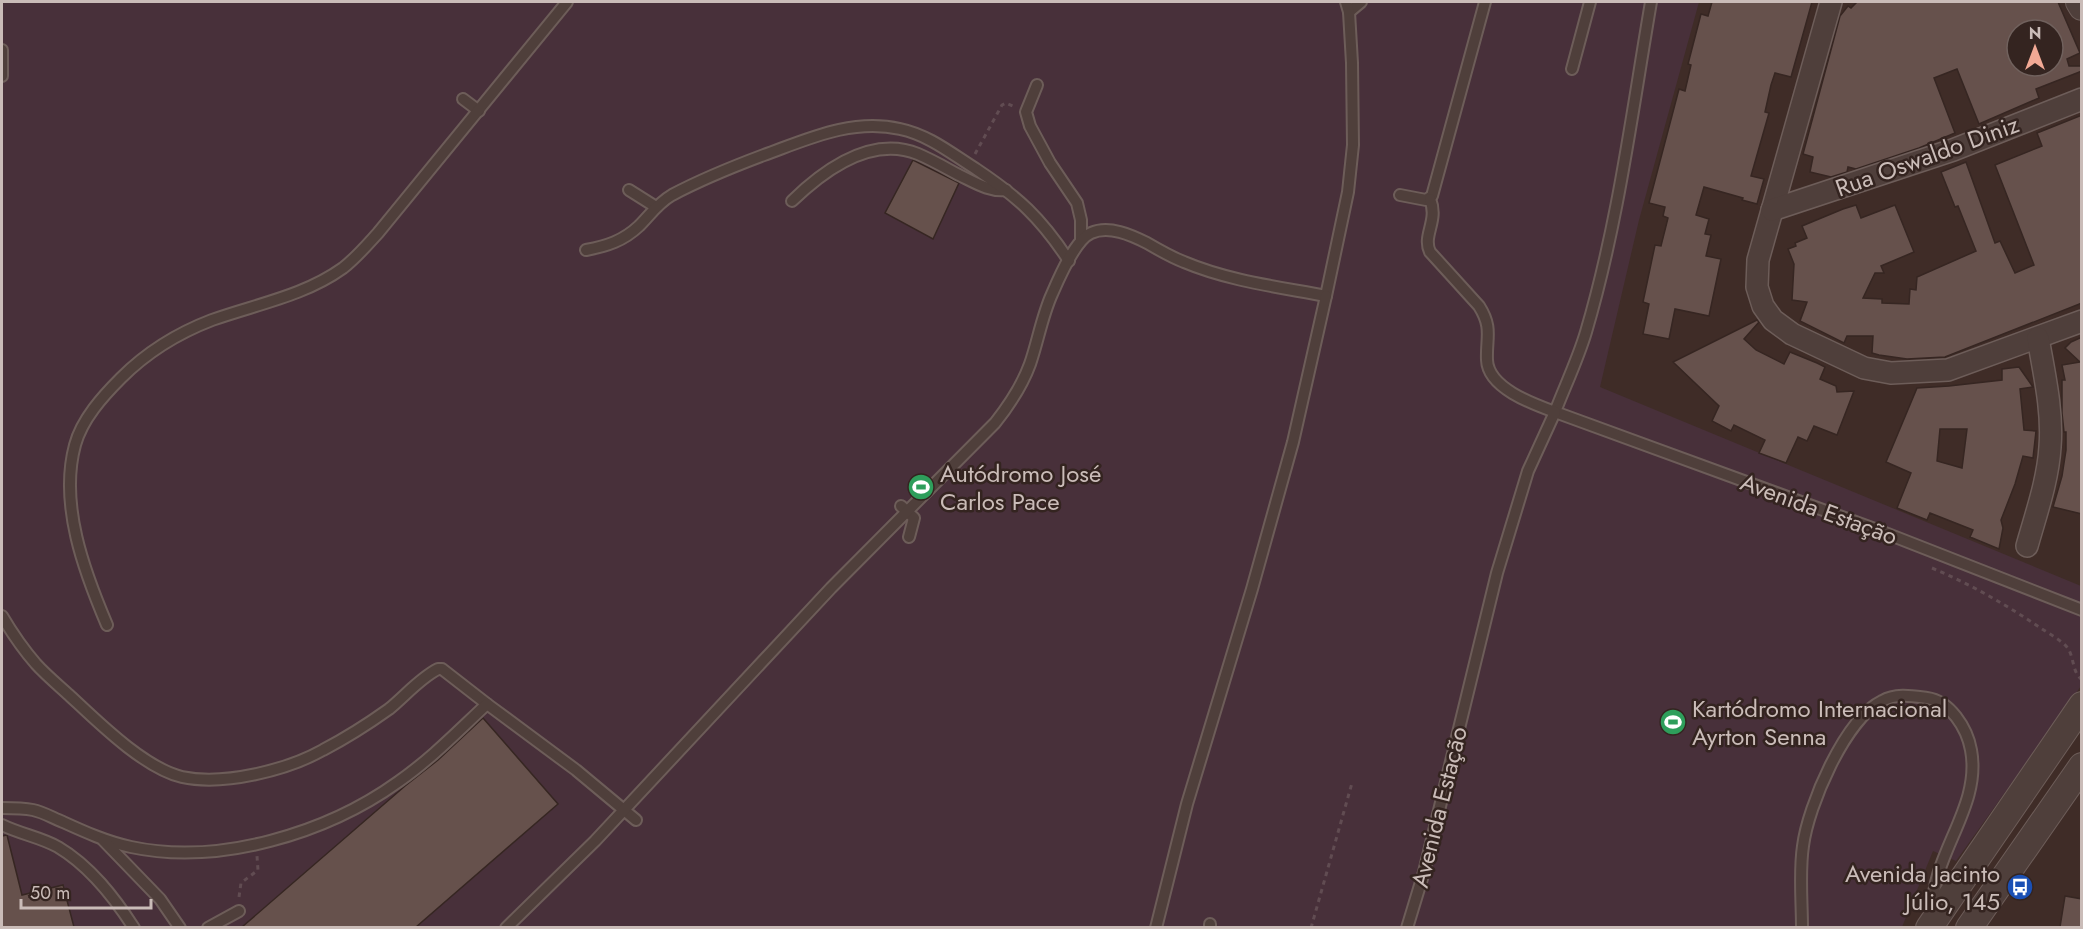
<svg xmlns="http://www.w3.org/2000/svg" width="2083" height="929" font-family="Jost,sans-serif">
<rect width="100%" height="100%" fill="#3f2c27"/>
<path fill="#48303a" d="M2 2H1699L1639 220 1600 387 2081 586V686L1956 861 1933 851 1902 927 2 928Z"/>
<g fill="#66514c" stroke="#362622" stroke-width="1.5" fill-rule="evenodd">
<path d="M1712 2H1812L1791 77 1775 73 1771 85 1765 112 1769 113 1751 176 1764 179 1757 204 1742 200 1743 198 1704 187 1696 215 1709 219 1705 234 1711 235 1706 256 1721 259 1709 316 1675 309 1669 339 1643 334 1649 304 1643 302 1655 245 1661 246 1668 218 1663 216 1665 207 1649 203 1679 89 1685 91 1691 65 1688 64 1701 14 1708 16Z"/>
<path d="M1857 2H2058L2080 53 2067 59 2069 66H2082V71L2036 89 2039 98 1979 124 1957 69 1934 78 1955 133 1919 148 1856 169 1848 167 1847 172 1831 177 1810 172 1813 157 1803 154 1832 46 1840 16 1848 6 1851 8ZM2017 30H2053V66H2017Z"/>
<path d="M2082 115V303L1945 357 1907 359 1879 355 1872 353 1873 336H1847L1844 343 1800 321 1807 302 1792 300 1794 264 1788 249 1796 246 1795 243 1807 238 1802 226 1843 209 1856 205 1861 218 1895 205 1914 252 1881 266 1884 273H1875L1863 298 1882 299V303L1909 304 1910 289 1916 290 1917 277 1976 251 1958 206 1955 207 1941 172 1966 162 1995 243 2000 241 2015 273 2034 265 1995 165 2042 146 2037 133Z"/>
<path d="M913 160 959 183 933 239 885 213Z"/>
<path d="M1757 320 1759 322 1744 339 1756 350 1784 364 1790 352 1817 363 1825 367 1820 379 1836 386 1837 392 1854 391 1837 435 1814 426 1807 441 1798 437 1786 463 1759 453 1765 440 1734 425 1731 431 1712 421 1719 406 1673 362Z"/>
<path d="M2082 337V514L2053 507 2062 476 2066 450V432H2064L2062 413V380H2065L2062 365 2080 362 2065 348 2071 342Z"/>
<path d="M2019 367 2033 387 2020 389 2024 430 2036 431 2033 458 2023 456 2015 484 2001 520 2003 528 1999 549 1970 537 1973 530 1930 513 1927 520 1897 508 1911 473 1886 462 1917 388 1949 386 2002 380V369ZM1940 429H1967L1962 468 1937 461Z"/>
<path d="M483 718 558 804 416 927H242L405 786 438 760Z"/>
<path d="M7 835 22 895 63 885 74 927H2V836Z"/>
<path d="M2065 896 2082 899V927H2060Z"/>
</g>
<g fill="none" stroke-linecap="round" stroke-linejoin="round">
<defs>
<g id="service">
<path d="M1651 2C1632 112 1618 224 1586 332 1578 359 1565 386 1555 412L1875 529 2082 610"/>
<path d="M1349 12 1361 2"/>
<path d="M2 50V76"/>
<path d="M1572 69 1590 2"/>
<path d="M1037 85 1026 112 1030 126 1050 163 1077 203 1081 220V239"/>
<path d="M463 99 479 111"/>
<path d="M629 190 656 207"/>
<path d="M1400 195 1426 200 1432 196 1485 2"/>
<path d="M792 201C824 170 871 135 918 154 932 160 946 168 959 175 974 182 989 192 1006 190"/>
<path d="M586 250C607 246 623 241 639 226 650 215 658 203 672 195 702 179 732 167 764 155 808 139 852 118 900 129 929 135 952 154 976 169 1018 197 1041 218 1069 261"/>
<path d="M901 506 914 518 909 537"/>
<path d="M2 616C12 633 23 649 36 664 46 675 58 685 69 695 98 722 144 768 182 777 224 786 287 770 323 750 346 738 368 724 389 709 405 696 420 678 438 669H442L487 704"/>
<path d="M107 625C84 571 59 504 75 445 82 419 103 396 121 378 147 352 178 333 212 320 257 304 304 296 343 268 356 258 367 245 378 233L567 2"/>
<path d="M2 808C12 808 23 808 33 810 43 812 53 818 63 822 85 832 107 842 131 847 219 866 327 833 398 782 431 759 458 731 487 704L576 770 636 820"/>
<path d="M2 825C20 834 40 837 58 847 90 866 114 897 134 928"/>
<path d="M103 840 160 899 180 928"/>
<path d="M1210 924V928"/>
<path d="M208 928 239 911"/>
<path d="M506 928 595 841 831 588 995 423C1010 404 1022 386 1030 364 1038 341 1042 316 1052 294 1059 278 1075 240 1091 233 1109 225 1131 235 1147 243 1159 250 1171 257 1184 262 1229 281 1279 287 1326 296L1348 192 1353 145 1352 63 1349 12 1346 2"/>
<path d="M1156 928 1187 804 1252 589 1293 442 1326 296"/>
<path d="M1407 928 1424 872 1497 573 1528 471 1555 412C1533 404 1488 388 1487 360 1486 338 1493 328 1479 306L1430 252C1422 235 1439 221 1430 199"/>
<path d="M1802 928C1802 901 1799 872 1803 846 1808 806 1845 719 1882 701 1896 693 1912 696 1927 698 1950 701 1967 728 1971 750 1982 808 1930 855 1933 912"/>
</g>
<g id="minor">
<path d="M1831 2 1758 260 1757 287 1763 306 1773 320 1792 334 1864 368 1891 373 1948 370 2082 321"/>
<path d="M1772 210 1953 150 2082 99"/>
<path d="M2027 546C2036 514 2048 480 2050 447 2053 411 2044 373 2038 338"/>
</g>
<g id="tertiary">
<path d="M2079 2 2082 7"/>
<path d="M1929 928 2082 705"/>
<path d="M1969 928 2082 766"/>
</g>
</defs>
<use href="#service" stroke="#6d5d59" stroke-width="14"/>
<use href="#minor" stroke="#6d5d59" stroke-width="24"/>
<use href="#tertiary" stroke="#6d5d59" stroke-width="28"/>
<g stroke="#614c52" stroke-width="3" stroke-dasharray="4.5 4.5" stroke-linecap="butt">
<path d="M975 154 1002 105 1006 103 1015 107"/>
<path d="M1932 568C1970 584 2005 604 2039 627 2048 633 2059 639 2066 646 2075 656 2071 671 2082 680"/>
<path d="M239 897 241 883 258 870 257 856"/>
<path d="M1311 928 1352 783"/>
</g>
<use href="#service" stroke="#4f3f3b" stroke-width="10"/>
<use href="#minor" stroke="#4f3f3b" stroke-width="21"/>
<use href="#tertiary" stroke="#4f3f3b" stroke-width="26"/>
</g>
<defs>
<symbol id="stadium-disc" viewBox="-11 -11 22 22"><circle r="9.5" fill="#2e9e5b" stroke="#342420"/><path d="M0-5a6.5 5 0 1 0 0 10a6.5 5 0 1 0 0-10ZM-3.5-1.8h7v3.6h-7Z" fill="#fff"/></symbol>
<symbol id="bus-disc" viewBox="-11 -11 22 22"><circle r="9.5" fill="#1a4fb4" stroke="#342420"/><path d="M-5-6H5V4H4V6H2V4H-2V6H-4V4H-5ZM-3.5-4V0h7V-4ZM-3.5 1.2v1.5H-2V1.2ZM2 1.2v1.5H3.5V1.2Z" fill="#fff"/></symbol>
</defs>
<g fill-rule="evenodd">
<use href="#stadium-disc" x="906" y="472" width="30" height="30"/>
<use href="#stadium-disc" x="1658" y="707" width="30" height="30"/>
<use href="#bus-disc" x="2005" y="872" width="30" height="30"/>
</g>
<g text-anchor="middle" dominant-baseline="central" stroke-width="5" stroke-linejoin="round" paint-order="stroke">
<g font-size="24" fill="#cabcb8" stroke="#342420">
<text transform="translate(1927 156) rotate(-20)">Rua Oswaldo Diniz</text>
<text transform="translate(1819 509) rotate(20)">Avenida Estação</text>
<text transform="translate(1439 807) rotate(-76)">Avenida Estação</text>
</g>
<g font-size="24" fill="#cabcb8" stroke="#342420" text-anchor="start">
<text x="940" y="473">Autódromo José<tspan x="940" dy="28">Carlos Pace</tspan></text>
<text x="1692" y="708">Kartódromo Internacional<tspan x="1692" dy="28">Ayrton Senna</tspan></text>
<text x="2000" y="873" text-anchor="end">Avenida Jacinto<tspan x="2000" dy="28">Júlio, 145</tspan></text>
</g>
</g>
<rect width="2083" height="929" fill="none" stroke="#cabcb8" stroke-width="6"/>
<g transform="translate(2035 48)"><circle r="28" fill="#342420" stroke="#70615d" stroke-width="1.5"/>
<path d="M0-4.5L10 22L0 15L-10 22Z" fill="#f2a995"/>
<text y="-9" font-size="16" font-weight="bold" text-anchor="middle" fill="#cabcb8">N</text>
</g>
<path d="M21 899v9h130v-9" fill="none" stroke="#cabcb8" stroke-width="3"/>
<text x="30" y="899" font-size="18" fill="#cabcb8" stroke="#342420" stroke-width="4.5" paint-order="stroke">50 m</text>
</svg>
